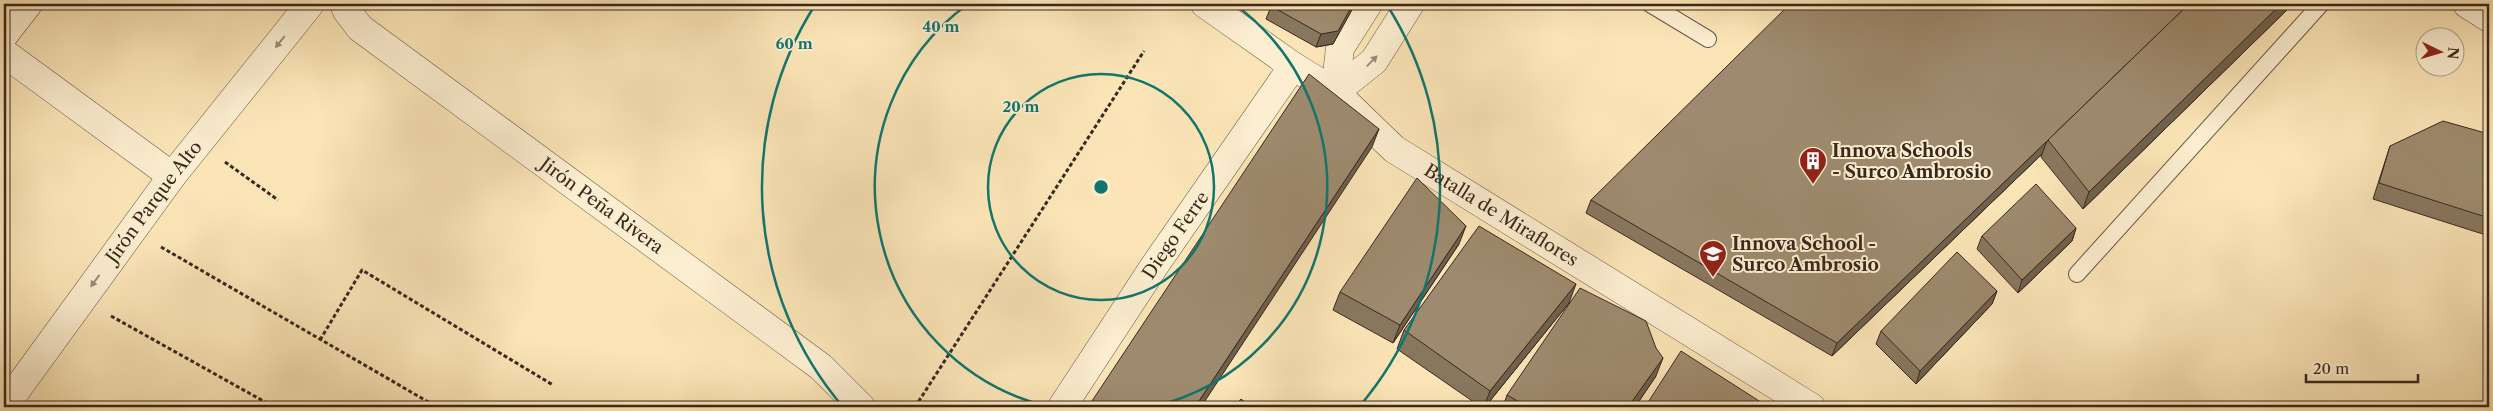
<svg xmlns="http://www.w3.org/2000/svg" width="2493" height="411" font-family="'Libre Caslon Text',serif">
<rect width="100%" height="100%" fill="#fbe5b7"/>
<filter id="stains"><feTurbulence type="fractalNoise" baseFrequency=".004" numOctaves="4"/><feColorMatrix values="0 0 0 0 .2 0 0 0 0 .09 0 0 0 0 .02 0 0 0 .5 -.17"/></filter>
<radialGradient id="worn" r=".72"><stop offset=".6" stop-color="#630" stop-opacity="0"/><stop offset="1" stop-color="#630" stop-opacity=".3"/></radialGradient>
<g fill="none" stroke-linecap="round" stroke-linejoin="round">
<defs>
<g id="service">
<path d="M1650 4 1708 39"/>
<path d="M2077 274 2321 4"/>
</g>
<g id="minor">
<path id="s1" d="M344 4 347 11 360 28 821 367 861 407"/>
<path id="s2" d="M1205 4 1293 66 1335 92 1394 149 1811 407"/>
<path d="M2467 4 2489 18"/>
<path d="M4 35 28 4"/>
<path d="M4 53 172 176"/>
<path d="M1335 92 1374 61 1410 4"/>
<path d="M1335 92 1340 48 1368 4"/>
<path id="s3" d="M4 407 172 176 310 4"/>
<path id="s4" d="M1062 407 1155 265 1293 66"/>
</g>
</defs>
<use href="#service" stroke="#6a5744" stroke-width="18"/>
<use href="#minor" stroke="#6a5744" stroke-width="29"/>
<g stroke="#39281e" stroke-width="3" stroke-dasharray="4 2.5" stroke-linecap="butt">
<path d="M225 162 278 200"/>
<path d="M161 247 437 407"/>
<path d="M111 316 274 407"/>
<path d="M320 340 362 270 553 385"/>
<path d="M915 407 1144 51"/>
</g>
<use href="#service" stroke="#fceed0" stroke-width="16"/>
<use href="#minor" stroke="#fceed0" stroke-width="28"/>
</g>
<g fill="#88775f" stroke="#39281e">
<path d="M1272 4H1355L1333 44 1316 47 1266 19Z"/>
<path d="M2293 4 2083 209 2041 157 2042 154 1832 356 1586 213 1591 200Z"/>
<path d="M2489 134V236L2373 199 2390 146Z"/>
<path d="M2076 228 2072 241 2018 293 1977 249 1982 236Z"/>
<path d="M1459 244 1393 343 1333 310 1340 292Z"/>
<path d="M1997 291 1992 304 1916 384 1876 344 1881 331Z"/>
<path d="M1569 303 1485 407H1481L1397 349 1404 330Z"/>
<path d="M1656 376 1635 407H1503L1507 395Z"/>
</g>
<g fill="#6f614d" stroke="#39281e">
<path d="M1353 4H1355L1353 8 1333 44 1316 47 1321 34Z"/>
<path d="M2281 4H2293L2083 209 2089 192Z"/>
<path d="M1379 129 1372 147 1201 407H1195Z"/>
<path d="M2047 141 2042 154 1832 356 1837 343Z"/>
<path d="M1466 226 1459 244 1393 343 1400 325Z"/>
<path d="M2076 228 2072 241 2018 293 2022 280Z"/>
<path d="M1576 284 1569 303 1485 407H1484L1490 391Z"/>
<path d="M1997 291 1992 304 1916 384 1920 371Z"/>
<path d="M1663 358 1656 376 1635 407H1628Z"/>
</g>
<g fill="#9e8a6e" stroke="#39281e">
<path d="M1272 4H1353L1338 31 1321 34 1271 6Z"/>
<path d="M1790 4H2189L2048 140 2047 141 1837 343 1591 200Z"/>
<path d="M2189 4H2281L2089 192 2048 140Z"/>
<path d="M1309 74 1379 129 1195 407H1088Z"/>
<path d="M2443 121 2489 134V218L2379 183 2390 146Z"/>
<path d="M1417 178 1466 226 1400 325 1340 292Z"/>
<path d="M2036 184 2076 228 2022 280 1982 236Z"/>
<path d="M1479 226 1576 284 1490 391 1404 330Z"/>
<path d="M1957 252 1997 291 1920 371 1881 331Z"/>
<path d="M1580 288 1646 321 1656 348 1663 358 1628 407H1528L1507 395Z"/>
<path d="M1681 351 1767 406V407H1645Z"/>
<path d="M1241 399 1251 407H1235Z"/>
</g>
<defs><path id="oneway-solid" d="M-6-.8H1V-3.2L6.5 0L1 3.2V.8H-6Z" transform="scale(1.25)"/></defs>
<g fill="#9a8b77">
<use href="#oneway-solid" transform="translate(280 42) rotate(129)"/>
<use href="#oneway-solid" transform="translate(1372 61) rotate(-46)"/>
<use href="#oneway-solid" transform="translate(95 281) rotate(126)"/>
</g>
<g fill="none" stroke="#0f766e" stroke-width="2.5">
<circle cx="1101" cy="187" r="113"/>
<path d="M1050 407A226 226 0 0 1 968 4M1234 4A226 226 0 0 1 1152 407"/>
<path d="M843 407A339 339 0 0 1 815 5M1387 5A339 339 0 0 1 1359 407"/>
</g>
<defs>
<symbol id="building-pin" viewBox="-11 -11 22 30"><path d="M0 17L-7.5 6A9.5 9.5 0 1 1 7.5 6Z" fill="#8f2418" stroke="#fceed0"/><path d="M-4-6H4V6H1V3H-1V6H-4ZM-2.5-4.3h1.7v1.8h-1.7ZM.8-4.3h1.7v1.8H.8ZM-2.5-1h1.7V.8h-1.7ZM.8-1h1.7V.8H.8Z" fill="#fff"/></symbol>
<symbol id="university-pin" viewBox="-11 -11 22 30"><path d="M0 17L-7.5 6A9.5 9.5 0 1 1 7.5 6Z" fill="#8f2418" stroke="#fceed0"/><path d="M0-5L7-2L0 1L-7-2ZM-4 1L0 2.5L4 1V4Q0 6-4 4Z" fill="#fff"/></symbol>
</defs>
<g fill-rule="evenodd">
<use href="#building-pin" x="1797" y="145" width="32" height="43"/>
<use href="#university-pin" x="1697" y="238" width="32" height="43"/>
</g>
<g text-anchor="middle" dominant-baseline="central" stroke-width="4" stroke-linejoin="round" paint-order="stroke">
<g font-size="18" font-weight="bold" fill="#39281e" stroke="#fceed0" text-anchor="start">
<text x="1832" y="151">Innova Schools<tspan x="1832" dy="21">- Surco Ambrosio</tspan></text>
<text x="1732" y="244">Innova School -<tspan x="1732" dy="21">Surco Ambrosio</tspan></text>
</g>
<g font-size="18" fill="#39281e" stroke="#fceed0">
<text stroke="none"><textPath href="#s3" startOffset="254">Jirón Parque Alto</textPath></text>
<text stroke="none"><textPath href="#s1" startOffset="329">Jirón Peña Rivera</textPath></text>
<text stroke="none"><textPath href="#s2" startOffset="365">Batalla de Miraflores</textPath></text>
<text stroke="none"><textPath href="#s4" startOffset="206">Diego Ferre</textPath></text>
</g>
</g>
<circle cx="1101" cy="187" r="8" fill="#0f766e" stroke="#fceed0" stroke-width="2.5"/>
<g font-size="15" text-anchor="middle" font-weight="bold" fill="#0f766e" stroke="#fceed0" stroke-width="4" stroke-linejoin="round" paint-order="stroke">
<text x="941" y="32">40 m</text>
<text x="794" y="49">60 m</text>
<text x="1021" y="112">20 m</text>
</g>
<rect width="2493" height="411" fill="none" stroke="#fbe5b7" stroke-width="20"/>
<rect x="5" y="5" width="2483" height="401" fill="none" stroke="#39281e" stroke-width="2.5"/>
<rect x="10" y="10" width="2473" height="391" fill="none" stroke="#39281e"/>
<g transform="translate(2440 52) rotate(95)"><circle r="24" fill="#fceed0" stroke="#ae9f89"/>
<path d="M0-4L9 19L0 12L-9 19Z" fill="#8f2418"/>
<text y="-8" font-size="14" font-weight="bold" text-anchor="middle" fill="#39281e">N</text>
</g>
<path d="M2306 374v8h112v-8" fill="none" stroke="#39281e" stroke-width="2.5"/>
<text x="2313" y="374" font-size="15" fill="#39281e" stroke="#fceed0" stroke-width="4" paint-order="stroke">20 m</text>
<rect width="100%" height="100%" filter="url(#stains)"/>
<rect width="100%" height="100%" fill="url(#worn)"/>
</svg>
